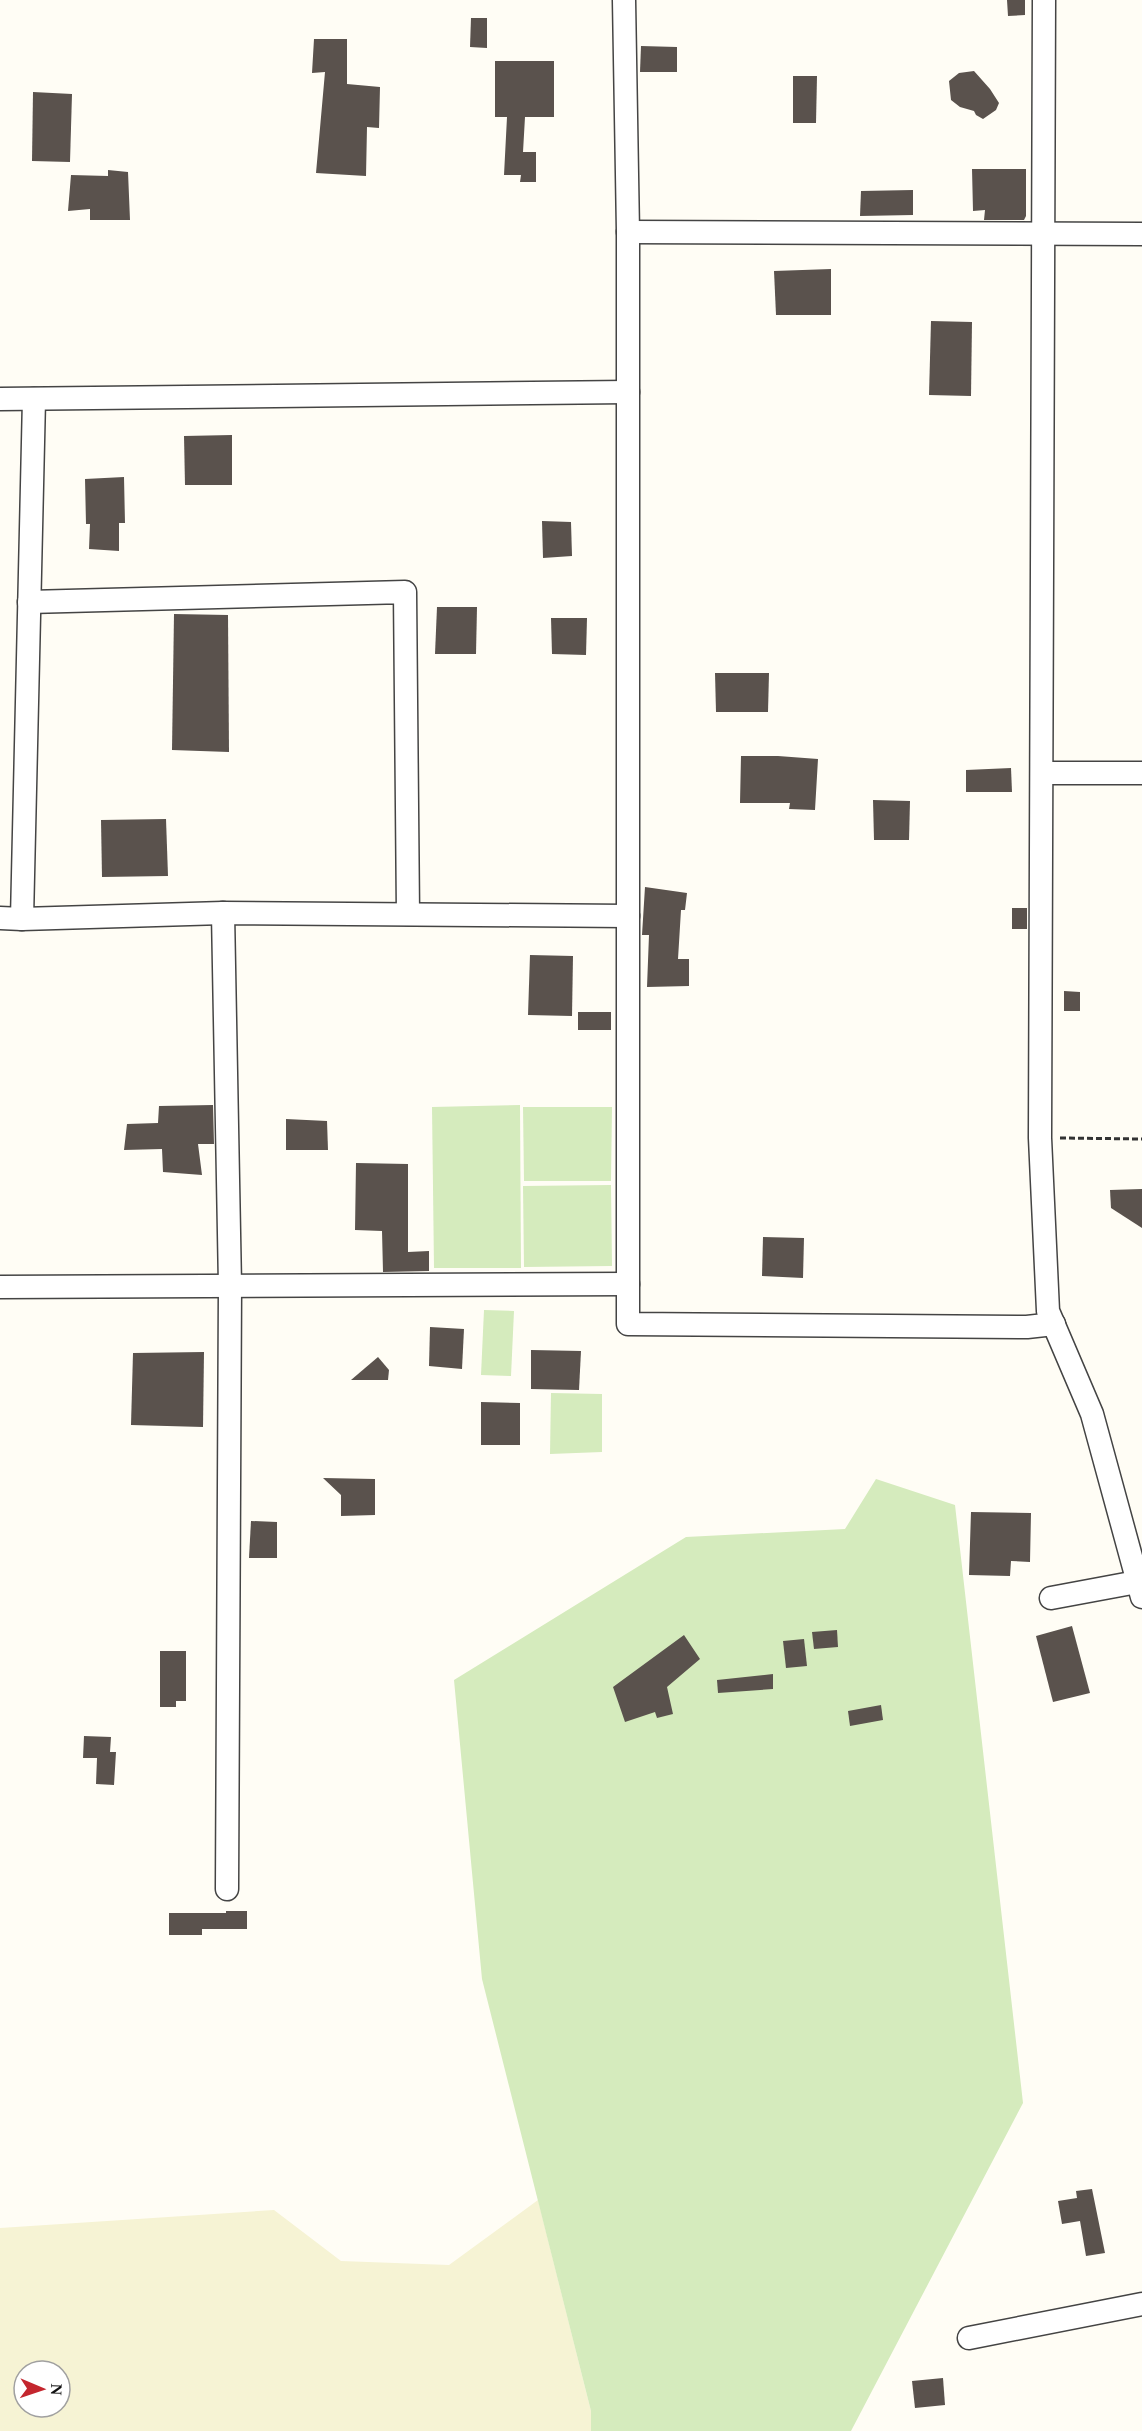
<svg xmlns="http://www.w3.org/2000/svg" width="1142" height="2431" font-family="'Times New Roman',serif">
<rect width="100%" height="100%" fill="#fffdf5"/>
<path fill="#f6f3d4" fill-rule="evenodd" d="M538 2200 591 2411V2431H0V2228L274 2210 341 2261 449 2265ZM24 2371H60V2407H24Z"/>
<g fill="#d5ebbd">
<path d="M520 1105 521 1268H434L432 1107Z"/>
<path d="M523 1107H612L611 1181H524Z"/>
<path d="M611 1185 612 1266 524 1267 523 1186Z"/>
<path d="M484 1310 514 1311 511 1376 481 1375Z"/>
<path d="M551 1393 602 1394V1452L550 1454Z"/>
<path d="M876 1479 955 1505 1023 2103 851 2431H591V2411L482 1979 454 1680 686 1537 845 1529Z"/>
</g>
<g fill="#5a524d">
<path d="M1007 0H1025V15L1008 16Z"/>
<path d="M471 18H487V48L470 47Z"/>
<path d="M314 39H347V84L380 87 379 128 367 127 366 176 316 173 325 72 312 73Z"/>
<path d="M641 46 677 47V72H640Z"/>
<path d="M495 61H554V117H525L523 152H536V182H520L521 175H504L507 117H495Z"/>
<path d="M974 71 990 89 999 103 996 110 983 119 976 115 974 111 960 107 951 100 949 81 959 73Z"/>
<path d="M793 76H817L816 123H793Z"/>
<path d="M33 92 72 94 70 162 32 161Z"/>
<path d="M972 169H1026V216L1024 220H984L985 210 973 211Z"/>
<path d="M108 170 128 172 130 220H90V209L68 211 71 175 108 176Z"/>
<path d="M913 190V215L860 216 861 191Z"/>
<path d="M831 269V315H776L774 271Z"/>
<path d="M931 321 972 322 971 396 929 395Z"/>
<path d="M232 435V485H185L184 436Z"/>
<path d="M124 477 125 523H119V551L89 549 90 524H86L85 479Z"/>
<path d="M542 521 571 522 572 556 543 558Z"/>
<path d="M437 607H477L476 654H435Z"/>
<path d="M174 614 228 615 229 752 172 750Z"/>
<path d="M551 618H587L586 655 552 654Z"/>
<path d="M715 673H769L768 712H716Z"/>
<path d="M741 756H778L818 759 815 810 789 809 790 803H740Z"/>
<path d="M1011 768 1012 792H966V770Z"/>
<path d="M873 800 910 801 909 840H874Z"/>
<path d="M166 819 168 876 102 877 101 820Z"/>
<path d="M645 887 687 893 685 910H681L678 959H689V986L647 987 649 935H642Z"/>
<rect x="1012" y="908" width="15" height="21"/>
<path d="M530 955 573 956 572 1016 528 1015Z"/>
<path d="M1064 991 1080 992V1011H1064Z"/>
<rect x="578" y="1012" width="33" height="18"/>
<path d="M213 1105 214 1144H198L202 1175 163 1172 162 1149 124 1150 127 1124 158 1123 159 1106Z"/>
<path d="M286 1119 327 1121 328 1150H286Z"/>
<path d="M356 1163 408 1164V1252L429 1251V1271L383 1272 382 1231 355 1230Z"/>
<path d="M1142 1189V1228L1111 1208 1110 1190Z"/>
<path d="M763 1237 804 1238 803 1278 762 1276Z"/>
<path d="M430 1327 464 1329 462 1369 429 1366Z"/>
<path d="M531 1350 581 1351 579 1390 531 1389Z"/>
<path d="M204 1352 203 1427 131 1425 133 1353Z"/>
<path d="M378 1357 389 1370 388 1380H351Z"/>
<path d="M481 1402 520 1403V1445H481Z"/>
<path d="M323 1478 375 1479V1515L341 1516V1495Z"/>
<path d="M971 1512 1031 1513 1030 1562 1011 1561 1010 1576 969 1575Z"/>
<path d="M251 1521 277 1522V1558H249Z"/>
<path d="M1072 1626 1090 1693 1053 1702 1036 1636Z"/>
<path d="M837 1630 838 1647 814 1649 812 1632Z"/>
<path d="M684 1635 700 1659 667 1687 673 1714 657 1718 655 1712 625 1722 613 1687Z"/>
<path d="M804 1639 807 1666 786 1668 783 1641Z"/>
<path d="M160 1651H186V1701H176V1707H160Z"/>
<path d="M773 1674V1689L718 1693 717 1680Z"/>
<path d="M881 1705 883 1720 850 1726 848 1711Z"/>
<path d="M84 1736 111 1737 110 1752H116L114 1785 96 1784 97 1758H83Z"/>
<path d="M226 1911H247V1929H202V1935H169V1913H226Z"/>
<path d="M1092 2189 1105 2253 1086 2256 1080 2221 1062 2224 1058 2201 1077 2198 1076 2191Z"/>
<path d="M943 2378 945 2405 915 2408 912 2381Z"/>
</g>
<g fill="none" stroke-linecap="round" stroke-linejoin="round">
<defs>
<g id="minor">
<path d="M624 0 628 232V1324L1027 1327 1054 1324"/>
<path d="M1044 0 1040 1138 1048 1311 1092 1414 1142 1597"/>
<path d="M628 232 1142 234"/>
<path d="M0 399 628 392"/>
<path d="M34 399 22 919 223 913 628 916"/>
<path d="M29 602 405 592 408 914"/>
<path d="M1043 773H1142"/>
<path d="M223 913 230 1286 227 1889"/>
<path d="M0 918 22 919"/>
<path d="M0 1287 628 1284"/>
<path d="M1051 1598 1142 1581"/>
<path d="M969 2338 1142 2304"/>
</g>
</defs>
<use href="#minor" stroke="#444" stroke-width="25"/>
<path stroke="#333" stroke-width="3" stroke-dasharray="6 3" stroke-linecap="butt" d="M1060 1138 1142 1139"/>
<use href="#minor" stroke="#fff" stroke-width="22"/>
</g>
<g transform="translate(42 2389) rotate(92)"><circle r="28" fill="#ffffff" stroke="#a0a0a0" stroke-width="1.5"/>
<path d="M0-4.5L10 22L0 15L-10 22Z" fill="#c4262e"/>
<text y="-9" font-size="16" font-weight="bold" text-anchor="middle" fill="#111111">N</text>
</g>
</svg>
